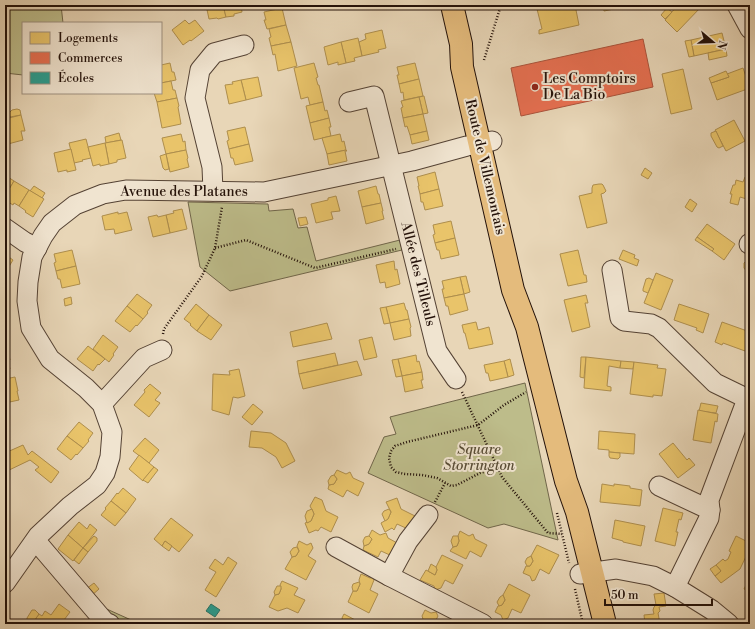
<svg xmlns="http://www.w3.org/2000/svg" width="755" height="629" font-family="'Libre Bodoni',serif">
<rect width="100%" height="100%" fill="#e8d6b7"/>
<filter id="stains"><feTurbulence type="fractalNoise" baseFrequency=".005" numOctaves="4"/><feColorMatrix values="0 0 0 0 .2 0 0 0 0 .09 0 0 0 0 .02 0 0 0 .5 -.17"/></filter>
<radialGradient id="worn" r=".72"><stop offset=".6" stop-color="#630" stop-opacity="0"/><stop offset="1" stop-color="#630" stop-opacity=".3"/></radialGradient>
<g fill="#bdbc8a" stroke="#70664a">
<path d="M5 5H61L63 23H23V75L5 73Z"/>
<path d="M188 202 268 204 269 211 293 209 298 228 307 227 316 261 400 240 402 250 230 291 200 267Z"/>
<path d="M525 383 558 540 504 524 488 528 368 473 384 437 396 434 390 417Z"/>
<path d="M100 606 140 624H85Z"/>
</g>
<g fill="#e9c46a" stroke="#ae8e4d">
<path d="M206 5H223L226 17 218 19 217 18 209 19Z"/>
<path d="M223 5H241L242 12 234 14V16L226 17Z"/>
<path d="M536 5H575L579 25 539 34V30L542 29Z"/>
<path d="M603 5H634L604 11Z"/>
<path d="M676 5H699L701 7 677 32 665 20 677 6Z"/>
<path d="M282 8 286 25 267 29 264 20H266L264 12Z"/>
<path d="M667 8 672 12 665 19 661 15Z"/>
<path d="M185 20 189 24 195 20 204 31 191 41 190 40 183 45 172 30Z"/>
<path d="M286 25 291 42 271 46 269 38 271 37 269 29Z"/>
<path d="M382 30 386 48 378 50 379 52 362 56 359 42 366 39 365 34Z"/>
<path d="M722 33 726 49 694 56 691 40Z"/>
<path d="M358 38 362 56 354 58 355 61 346 63 341 42Z"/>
<path d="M691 40 694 56 689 57 685 41Z"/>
<path d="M291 42 297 66 278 71 275 54 273 55 271 46Z"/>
<path d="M341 42 346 63 338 65V62L328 65 324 47Z"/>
<path d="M726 49 727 56 709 60 708 53Z"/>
<path d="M170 63 172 72H174L176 80 161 83V65Z"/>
<path d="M314 63 318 77 316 78 318 85H319L323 102 310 105 308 97 301 99 294 68Z"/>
<path d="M415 63 419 79 399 84 397 75H399L397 67Z"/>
<path d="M743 68 750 88 717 100 711 83 729 77 727 74Z"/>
<path d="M683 69 692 109 671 114 662 74Z"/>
<path d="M726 71 729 77 711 83 709 78Z"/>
<path d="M258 77 262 96 246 100 241 80Z"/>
<path d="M419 79 423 96 404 100 403 92 401 93 399 84Z"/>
<path d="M241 80 246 100 229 104 225 85 233 84 232 82Z"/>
<path d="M171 81 173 90H175L177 98 157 102 154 93H161V83Z"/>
<path d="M424 96 428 113 423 114 419 97Z"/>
<path d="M419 97 423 114 403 118 401 108 403 107 401 101Z"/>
<path d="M177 98 179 106 178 107 181 124 162 128 157 102Z"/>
<path d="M323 102 325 111 327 110 329 118 310 123 306 106Z"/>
<path d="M17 109 20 110 21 115 10 117 9 113 12 110Z"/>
<path d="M423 114 427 131 410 135 407 126 405 127 403 118Z"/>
<path d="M21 115 25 131H21L23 140 8 144 5 131V119Z"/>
<path d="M329 118 331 127H329L331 136 314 140 310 123Z"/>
<path d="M734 120 745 141 726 151 715 130Z"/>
<path d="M245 127 249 144 229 149 227 141 229 140 227 131Z"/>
<path d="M427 131 429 140 412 144 410 135Z"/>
<path d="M716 131 723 146 719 148 717 147 711 136V133Z"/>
<path d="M119 133 121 140 106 143 105 137Z"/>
<path d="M181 134 183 142 185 141 186 150 166 154 162 138Z"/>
<path d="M340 134 342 142 344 141 346 150 327 154 322 138Z"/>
<path d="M86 139 91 158 82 160 83 161 74 163 69 143Z"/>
<path d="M122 140 126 158 117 160V162L109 164 105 143Z"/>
<path d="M105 143 109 164 100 166V164L93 166 88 147Z"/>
<path d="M249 144 253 161 235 165 233 158H231L229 149Z"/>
<path d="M71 149 76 170 67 172V170L58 172 54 153Z"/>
<path d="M186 150 188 158 187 159 189 167 170 172 166 154Z"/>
<path d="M346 150 347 151H345L347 161 329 165 327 154Z"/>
<path d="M166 154 169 169 165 170 163 168 160 156Z"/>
<path d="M645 168 652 173 648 179 641 175Z"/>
<path d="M435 172 439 189 420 194 418 186H419L417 177Z"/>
<path d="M5 175 14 181 5 196Z"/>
<path d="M745 177 750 179V200L740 197 738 205 730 203 732 194H730L733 185H735L736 180 743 182Z"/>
<path d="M14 181 29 190 19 206 14 203 13 205 5 200V196Z"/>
<path d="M599 184H602L603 185 606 191 604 193 601 194 607 223 587 228 579 196 592 193V188L593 185Z"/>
<path d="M34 186 45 193 42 198 30 191Z"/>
<path d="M376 186 378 194H379L381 203 362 207 358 191Z"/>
<path d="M439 189 443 206 425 210 423 202H421L420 194Z"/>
<path d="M29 190 44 199 33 217 25 212 26 211 19 206Z"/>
<path d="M336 196 340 211 331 212 333 219 316 223 311 204 328 200V198Z"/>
<path d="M690 199 697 204 692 212 685 207Z"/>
<path d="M381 203 383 211H382L384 219 366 224 362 207Z"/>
<path d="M182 209 187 229 170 233 166 215 174 213 173 211Z"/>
<path d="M118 212V214L127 212 132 230 115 234 114 229 105 230 102 216Z"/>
<path d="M157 215 158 217 166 215 170 233 153 237 148 217Z"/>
<path d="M306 217 308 224 300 226 298 218Z"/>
<path d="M451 221 455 238 435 243 433 235 435 234 433 225Z"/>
<path d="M707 224 735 244 724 260 712 251 714 249 697 237Z"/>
<path d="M697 237 714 249 712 251 695 240Z"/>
<path d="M455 238 459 255 441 259 439 250H437L435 243Z"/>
<path d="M72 250 76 266 56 271 54 263 56 262 54 254Z"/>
<path d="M578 250 584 275H586L587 282 568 286 560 254Z"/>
<path d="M623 250 635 255 634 258 639 260 637 266 619 259Z"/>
<path d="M5 253 7 254 6 255 13 260 5 273Z"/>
<path d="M748 259 750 260V272H747L744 268V263Z"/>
<path d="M394 261 395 270 397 269 400 284 386 288 385 282 380 283 376 265Z"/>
<path d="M76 266 80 284 62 288 60 279H58L56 271Z"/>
<path d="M656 273 673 280 661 310 644 303Z"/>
<path d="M466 276 470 292 464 294 460 277Z"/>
<path d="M460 277 464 294 444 298 442 289H444L442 281Z"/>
<path d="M649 278 653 280 648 293 643 291V289L646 279Z"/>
<path d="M137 294 152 305 147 312 148 313 143 319 127 306Z"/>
<path d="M464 294 468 310 450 315 448 306H446L444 298Z"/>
<path d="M586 295 588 303H585L590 327 572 332 564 300Z"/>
<path d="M71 297 72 304 65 306 64 299Z"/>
<path d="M404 303 406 310H407L409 319 390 323 386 307Z"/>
<path d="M196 304 209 315 197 331 190 325 191 324 184 319Z"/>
<path d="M679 304 709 314 703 333 696 330 697 328 674 320Z"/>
<path d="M127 306 143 319 137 326 136 325 130 332 115 321Z"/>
<path d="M386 307 390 323 384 324 380 308Z"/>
<path d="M209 315 222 325 211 340 197 331Z"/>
<path d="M409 319 411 327 410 328 411 336 394 340 390 323Z"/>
<path d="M476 322 478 330 489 327 493 344 469 349 465 333H464L462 325Z"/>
<path d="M722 322 750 332V337L745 351 723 343 722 345 715 342Z"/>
<path d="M327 323 332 339 293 347 290 332Z"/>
<path d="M103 335 118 347 113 354 114 355 109 362 93 349Z"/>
<path d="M372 337 377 357 364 360 359 340Z"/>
<path d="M88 346 105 359 99 365 98 364 93 371 77 359Z"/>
<path d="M8 352 10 360 8 361 10 369 5 370V353Z"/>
<path d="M335 353 338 365 299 374 297 361Z"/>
<path d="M416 355 417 362 419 361 422 372 402 376 398 359Z"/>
<path d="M581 357H586L584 378 580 377Z"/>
<path d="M586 357 621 361 620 368 609 366 607 386 611 387V391L584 388Z"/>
<path d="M398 359 402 376 396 377 392 360Z"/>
<path d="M510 359 514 375 508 377 504 361Z"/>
<path d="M357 361 362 375 303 389 299 374Z"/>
<path d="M504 361 508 377 490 381 488 373H486L484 365Z"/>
<path d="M621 361 634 362 633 369 620 368Z"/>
<path d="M634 362 658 365 657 368 666 369 662 396 653 395V397L630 394Z"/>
<path d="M239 369 245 396 238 398 233 397 229 415 212 410 213 374 230 375 229 371Z"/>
<path d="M422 372 423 380H421L423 388 405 392 402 376Z"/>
<path d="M15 377 18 391H17L19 400 5 403V379Z"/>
<path d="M150 384 161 393 155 400 160 403 149 417 134 405 145 392 144 390Z"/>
<path d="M701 403 718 406 716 413 699 411Z"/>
<path d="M253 404 263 412 252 425 242 417Z"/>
<path d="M698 410 718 414 717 422 715 421 711 443 693 440Z"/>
<path d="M79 422 93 433 88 440 89 441 83 448 67 436Z"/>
<path d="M251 431 271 433 286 443 295 461 282 468 276 457 262 448 249 447Z"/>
<path d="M599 431 635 434 634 454 609 452V450L598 449Z"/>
<path d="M67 436 83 448 77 455 76 454 71 460 57 449Z"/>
<path d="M145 438 159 450 149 463 133 451Z"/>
<path d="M673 443 687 460 689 458 695 465 678 478 659 454Z"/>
<path d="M23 445 28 455 32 451 59 472 51 483 35 470 39 467 30 460 5 472V453Z"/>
<path d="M609 452 620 453V457L618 459 610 458 609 456Z"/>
<path d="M139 455 154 467 143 481 129 469Z"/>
<path d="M154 467 158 470 148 483 143 480Z"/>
<path d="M337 470 346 474 350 472 353 478 364 483 358 496 347 490 343 497 328 489 329 485 334 484 337 479 334 475Z"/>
<path d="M334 475 337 479 334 484 329 485 328 481 331 476Z"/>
<path d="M602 484 614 486V484L630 486V488L642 490 640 506 600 502Z"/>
<path d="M123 488 136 499 126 513 111 501 117 493 118 494Z"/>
<path d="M315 497 322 500 326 511 338 517 331 532 321 527 318 531 316 530 309 533 305 523 311 521 314 514 310 506Z"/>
<path d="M397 498 401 509 415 516 408 529 397 524 394 530 392 528 385 532 381 523 388 519 391 512 386 502Z"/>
<path d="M111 501 126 513 115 526 101 515 106 509 105 508Z"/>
<path d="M663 508 683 513 681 520 679 519 676 532H678L675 546 655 541Z"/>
<path d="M312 509 314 514 311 521 307 523 305 516 307 511Z"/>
<path d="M389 509 391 512 388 519 385 521 382 514 384 511Z"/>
<path d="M171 518 193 535 179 552 165 541 162 546 154 539Z"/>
<path d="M615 520 645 526 641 546 623 542V541L612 538Z"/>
<path d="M79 522 87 529 90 524 97 530 83 548 68 535Z"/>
<path d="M372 530 380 535 386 533 388 538 399 544 392 556 381 551 378 557 363 550 364 546 369 544 372 539 369 536Z"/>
<path d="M460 531 469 536 473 534 475 539 487 545 481 557 470 551 466 559 450 551 453 547 457 546 459 541 458 536Z"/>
<path d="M68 535 83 548 73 561 58 549Z"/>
<path d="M94 536 97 538V541L88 552 83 548Z"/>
<path d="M369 536 372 539 369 544 364 546 363 541 365 537Z"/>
<path d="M453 536H458L459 541 457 546 453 547 451 541Z"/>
<path d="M736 536 750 543V548L740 569 721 583 715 576 721 571 716 565 723 559 725 561 728 559 731 552 729 551Z"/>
<path d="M165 541 172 546 169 551 162 546Z"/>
<path d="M299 541 307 545 311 543 313 548 308 556 316 561 306 580 285 569 292 557 296 556 299 551 297 546Z"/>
<path d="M537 545 559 555 549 574 540 569 535 580 532 581 530 576 523 573 526 566H530L533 561 531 556Z"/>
<path d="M297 547 299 551 296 556 292 557 290 552 293 548Z"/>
<path d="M83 548 88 552 79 564 74 560Z"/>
<path d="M442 555 463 565 453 584 445 580 441 588 435 590 434 586 420 580 426 570 435 575 437 570 436 567Z"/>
<path d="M531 556 533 561 530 566H527L525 562 527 558Z"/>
<path d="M228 557 237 563 216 597 205 590 216 572 209 568 215 559 223 565Z"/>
<path d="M431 564 436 567 437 570 435 575 428 571Z"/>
<path d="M716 565 721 571 715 576 710 569Z"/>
<path d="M361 574 370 578 373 577 374 580 370 590 378 594 369 613 348 602 353 591H357L360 584 359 580Z"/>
<path d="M750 577V592L744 589Z"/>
<path d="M282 581 298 588 294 595 305 600 298 613 287 608 278 611 269 607 275 595 279 594 281 589 280 585Z"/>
<path d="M359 582 360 584 357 591H353L352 587 353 584Z"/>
<path d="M94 583 99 589 91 596 86 589Z"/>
<path d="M509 584 530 595 521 613 512 609 508 618 503 620 501 615 495 612 498 606 502 605 505 600 503 595Z"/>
<path d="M277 586H281V589L279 594 275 595 274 592Z"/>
<path d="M664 593 666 606 659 607 660 611 658 613 660 624H645L644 615 654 614 653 610 654 607 656 605 654 594Z"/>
<path d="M503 595 505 600 502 605 499 606 497 602 500 597Z"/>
<path d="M59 604 70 612 61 624H32L39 614 42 616 45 611 51 615Z"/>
<path d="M32 610H35L39 614 32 624 27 620V618Z"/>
<path d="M425 610 431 613 436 612 438 616 434 624H420L423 619 422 616Z"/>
<path d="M344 614 359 622 358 624H342L343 621 342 618Z"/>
</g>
<path fill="#e76f51" stroke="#ac533b" d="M643 39 653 87 521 116 511 68Z"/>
<path fill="#2a9d8f" stroke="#287367" d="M211 604 220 610 215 617 206 611Z"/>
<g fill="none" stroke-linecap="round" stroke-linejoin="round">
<defs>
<g id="minor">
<path d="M737 5 750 29"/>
<path d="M349 102 374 96 437 351 456 379"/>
<path d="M213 191 212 167 195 98 200 70 214 53 244 45"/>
<path d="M5 228 25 242 37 248"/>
<path d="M749 244 750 243"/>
<path d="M612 270 620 318 624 321 651 324 659 328 715 383 750 400"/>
<path d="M102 404 144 358 162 350"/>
<path d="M659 486 710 510"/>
<path d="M36 541 105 622 110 624"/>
<path d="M336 547 389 576 483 624"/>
<path d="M580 574 616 569 653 576 675 587 712 610 729 624"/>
<path d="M389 576 408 541 428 515"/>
<path d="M5 583 38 536 70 506 97 485 105 473 110 457 112 432 102 404 86 388 50 359 31 328 27 301 28 282 32 257 43 236 52 223 75 205 103 194 126 190 264 192 412 161 467 146 492 141"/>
<path d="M675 587 709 518 710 510 709 500 747 399"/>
</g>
<path id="major" d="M452 5 461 44 462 67 513 290 527 327 566 481 577 512 605 624"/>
</defs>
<use href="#minor" stroke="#544234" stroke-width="21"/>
<use href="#major" stroke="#231109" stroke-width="24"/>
<g stroke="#231109" stroke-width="2.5" stroke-dasharray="1 2" stroke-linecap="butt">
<path d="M484 60 501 5"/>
<path d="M215 248 246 240 315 268 396 249"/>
<path d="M163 334 164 329 202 276 215 248 222 207"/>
<path d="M462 392 502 477 548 533 562 534"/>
<path d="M498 468 480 473 457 485 451 486 437 478 422 475 405 474 396 472 391 467 389 458 391 451 395 446 407 442 478 425 504 405 526 392"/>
<path d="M435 502 445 483"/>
<path d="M557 513 569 563"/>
<path d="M575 589 583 624"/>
</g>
<use href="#minor" stroke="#f0e4d0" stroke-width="19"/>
<use href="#major" stroke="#e4bb7c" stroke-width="22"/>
</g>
<circle fill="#8f2418" stroke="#f0e4d0" stroke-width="1.5" cx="535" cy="87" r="4"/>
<g text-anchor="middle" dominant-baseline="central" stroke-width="4" stroke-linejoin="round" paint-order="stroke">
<g font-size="14" fill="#231109" stroke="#f0e4d0" text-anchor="start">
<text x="543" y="79">Les Comptoirs<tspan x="543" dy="16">De La Bio</tspan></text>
</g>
<g font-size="14" fill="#231109" stroke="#f0e4d0">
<text transform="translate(485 167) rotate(77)">Route de Villemontais</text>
<text x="184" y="192">Avenue des Platanes</text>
<text transform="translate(418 274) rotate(76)">Allée des Tilleuls</text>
</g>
<g font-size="14" font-style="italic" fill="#594d36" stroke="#f0e4d0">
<text x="479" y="450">Square<tspan x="479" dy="16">Storrington</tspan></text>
</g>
</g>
<rect width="755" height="629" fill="none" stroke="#e8d6b7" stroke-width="20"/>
<rect x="6" y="6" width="743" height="617" fill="none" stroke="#231109" stroke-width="2"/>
<rect x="10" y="10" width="735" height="609" fill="none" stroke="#231109"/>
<rect x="22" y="22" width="140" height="72" fill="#f0e4d0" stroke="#9e9080"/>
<rect x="30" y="32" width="20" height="12" fill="#e9c46a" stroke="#9e9080"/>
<text x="58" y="42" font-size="12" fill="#231109">Logements</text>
<rect x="30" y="52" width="20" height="12" fill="#e76f51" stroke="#9e9080"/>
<text x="58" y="62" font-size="12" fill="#231109">Commerces</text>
<rect x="30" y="72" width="20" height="12" fill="#2a9d8f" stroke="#9e9080"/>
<text x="58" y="82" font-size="12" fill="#231109">Écoles</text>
<g transform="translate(713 42) rotate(109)" stroke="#f0e4d0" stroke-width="3" paint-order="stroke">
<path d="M0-3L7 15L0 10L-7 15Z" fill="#231109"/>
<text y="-6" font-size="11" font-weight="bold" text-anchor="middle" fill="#231109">N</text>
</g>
<path d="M605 599v6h107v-6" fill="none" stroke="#231109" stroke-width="2"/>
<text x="611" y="599" font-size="12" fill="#231109" stroke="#f0e4d0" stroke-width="3" paint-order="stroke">50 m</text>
<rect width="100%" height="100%" filter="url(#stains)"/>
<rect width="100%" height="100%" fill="url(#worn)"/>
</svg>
